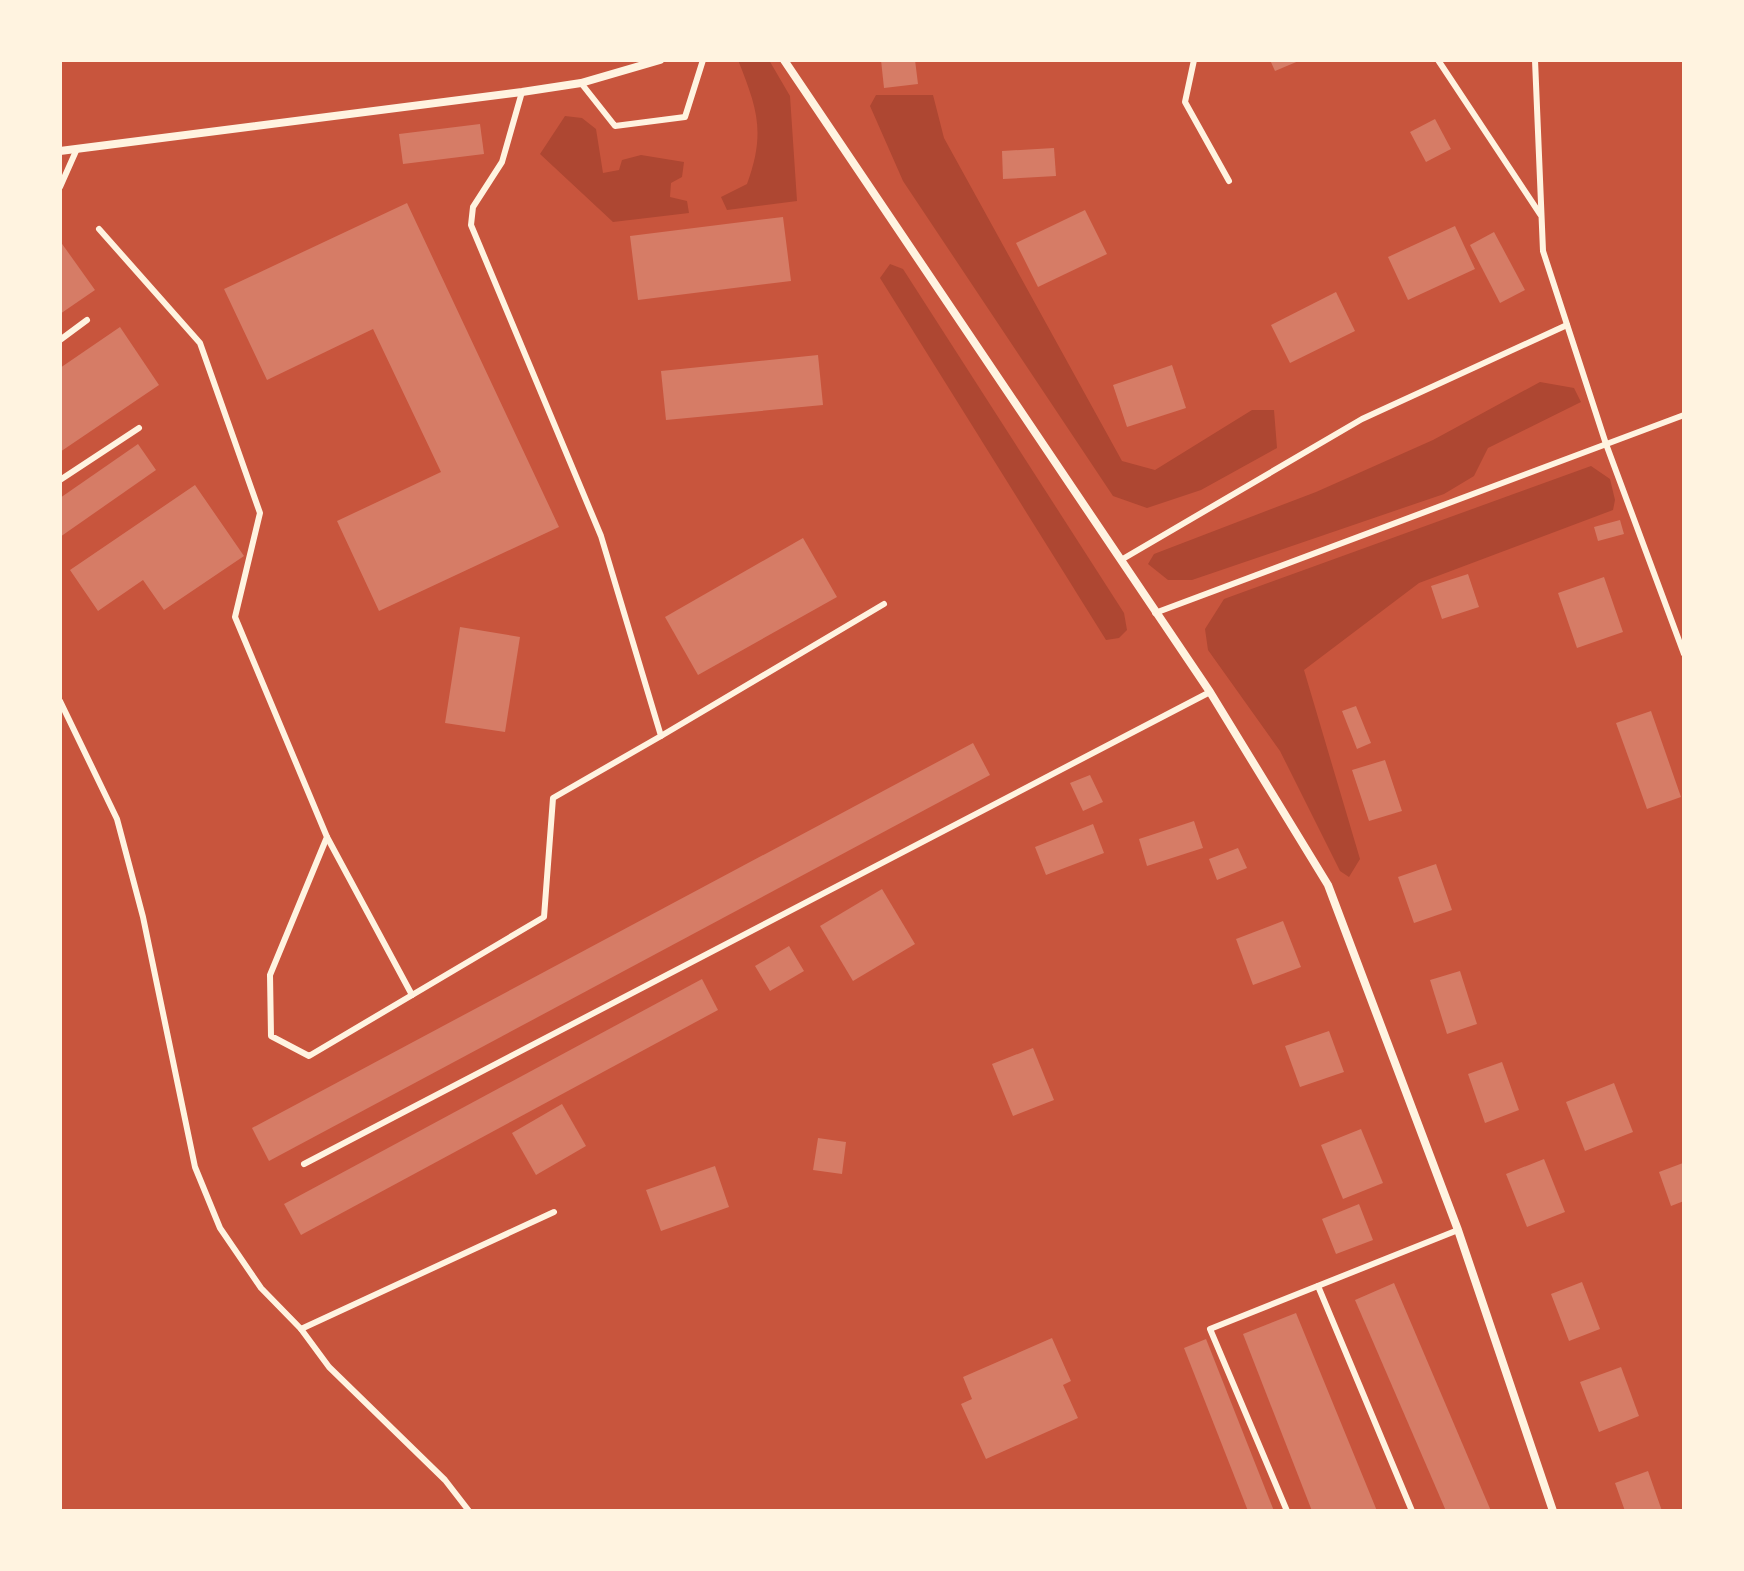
<svg xmlns="http://www.w3.org/2000/svg" width="1744" height="1571" font-family="'Playfair Display',serif">
<rect width="100%" height="100%" fill="#c8553d"/>
<g fill="#ae4732">
<path d="M738 60H769L790 96 797 201 727 210 721 197 747 184C766 132 757 108 738 60Z"/>
<path d="M876 95H933L944 138 1122 461 1155 470 1252 410H1274L1277 448 1201 490 1147 508 1113 496 903 181 870 106Z"/>
<path d="M565 116 582 118 596 129 603 173 619 170 622 160 641 155 684 162 682 177 671 183 670 197 687 201 689 213 613 222 540 154Z"/>
<path d="M890 264 903 269 1124 613 1127 630 1119 638 1106 640 880 278Z"/>
<path d="M1540 382 1574 388 1581 402 1488 448 1474 476 1444 494 1192 580H1168L1148 564 1154 554 1316 492 1433 440Z"/>
<path d="M1591 466 1610 479 1615 500 1613 510 1419 583 1304 670 1360 859 1349 877 1340 871 1280 751 1208 650 1205 629 1224 599Z"/>
</g>
<g fill="#d67c66">
<path d="M881 60H915L918 84 884 88Z"/>
<path d="M1270 60H1301L1275 71Z"/>
<path d="M1435 119 1451 149 1426 162 1410 132Z"/>
<path d="M480 124 484 154 403 164 399 134Z"/>
<path d="M1054 148 1056 176 1003 179 1002 151Z"/>
<path d="M407 203 559 527 379 611 337 521 441 472 373 329 267 380 224 289Z"/>
<path d="M1085 210 1107 254 1038 287 1016 243Z"/>
<path d="M783 217 791 281 638 300 630 236Z"/>
<path d="M1455 226 1475 269 1408 300 1388 257Z"/>
<path d="M1494 232 1525 290 1500 303 1470 245Z"/>
<path d="M60 241 95 290 60 314Z"/>
<path d="M1336 292 1355 331 1290 363 1271 325Z"/>
<path d="M120 327 159 385 60 452V368Z"/>
<path d="M818 355 823 405 666 420 661 371Z"/>
<path d="M1172 365 1186 408 1127 427 1113 385Z"/>
<path d="M138 444 156 470 60 537V498Z"/>
<path d="M195 485 244 556 164 610 143 580 98 611 70 570Z"/>
<path d="M1620 520 1624 534 1598 541 1594 527Z"/>
<path d="M803 538 837 597 698 675 665 617Z"/>
<path d="M1468 574 1479 607 1442 619 1431 586Z"/>
<path d="M1604 577 1623 632 1577 648 1558 593Z"/>
<path d="M460 627 520 637 505 732 445 723Z"/>
<path d="M1356 706 1371 743 1357 749 1342 711Z"/>
<path d="M1651 711 1681 797 1647 809 1616 723Z"/>
<path d="M973 743 990 775 269 1161 252 1128Z"/>
<path d="M1385 760 1402 811 1369 821 1352 770Z"/>
<path d="M1090 775 1103 802 1083 811 1070 783Z"/>
<path d="M1194 821 1203 848 1147 866 1139 839Z"/>
<path d="M1093 824 1104 853 1046 875 1035 847Z"/>
<path d="M1238 848 1247 868 1217 880 1209 859Z"/>
<path d="M1436 864 1452 910 1414 923 1398 877Z"/>
<path d="M882 889 915 944 853 981 820 926Z"/>
<path d="M1283 921 1301 967 1253 985 1236 939Z"/>
<path d="M789 946 804 971 770 991 755 966Z"/>
<path d="M1460 971 1477 1024 1447 1034 1430 980Z"/>
<path d="M702 979 718 1010 301 1235 284 1204Z"/>
<path d="M1329 1031 1344 1072 1300 1087 1285 1046Z"/>
<path d="M1033 1048 1054 1100 1013 1116 992 1064Z"/>
<path d="M1502 1062 1519 1110 1485 1123 1468 1074Z"/>
<path d="M1614 1083 1633 1132 1585 1151 1566 1102Z"/>
<path d="M562 1104 586 1146 536 1175 512 1133Z"/>
<path d="M1361 1129 1383 1183 1343 1199 1321 1145Z"/>
<path d="M818 1138 846 1142 842 1174 813 1170Z"/>
<path d="M1544 1159 1565 1212 1527 1227 1506 1174Z"/>
<path d="M1683 1163 1684 1201 1671 1206 1659 1172Z"/>
<path d="M715 1166 729 1207 661 1231 646 1190Z"/>
<path d="M1359 1204 1373 1240 1336 1254 1322 1219Z"/>
<path d="M1582 1282 1600 1329 1569 1341 1551 1294Z"/>
<path d="M1394 1283 1491 1511H1446L1355 1300Z"/>
<path d="M1296 1313 1377 1511H1312L1243 1334Z"/>
<path d="M1052 1338 1071 1381 1063 1385 1078 1418 986 1459 961 1404 972 1399 963 1377Z"/>
<path d="M1206 1339 1274 1511H1248L1184 1348Z"/>
<path d="M1621 1367 1639 1416 1599 1432 1580 1382Z"/>
<path d="M1648 1471 1662 1511H1625L1615 1483Z"/>
</g>
<g fill="none" stroke-linecap="round" stroke-linejoin="round">
<g stroke="#fff3e0" stroke-width="6">
<path d="M1194 60 1185 102 1229 181"/>
<path d="M1438 60 1540 214"/>
<path d="M1535 60 1543 251 1606 444 1684 654"/>
<path d="M581 83 615 126 685 117 703 60"/>
<path d="M60 187 76 151"/>
<path d="M99 229 200 343 260 513 235 617 327 837 270 975 271 1036 309 1056 544 917 553 798 661 736 601 536 471 225 473 207 502 162 522 92"/>
<path d="M60 340 87 320"/>
<path d="M60 480 139 428"/>
<path d="M1121 560 1362 419 1567 325"/>
<path d="M1155 613 1684 415"/>
<path d="M60 701 117 819 143 917 195 1167 220 1228 261 1288 301 1329 329 1367 445 1480 469 1511"/>
<path d="M661 736 884 604"/>
<path d="M327 837 412 995"/>
<path d="M304 1164 1210 692"/>
<path d="M1318 1286 1412 1511"/>
<path d="M301 1329 554 1212"/>
<path d="M1287 1511 1210 1329 1458 1230"/>
</g>
<g stroke="#fff3e0" stroke-width="8">
<path d="M784 60 1210 692 1328 885 1458 1230 1553 1511"/>
<path d="M60 151 522 92 581 83 660 60"/>
</g>
</g>
<rect width="1744" height="1571" fill="none" stroke="#fff3e0" stroke-width="124"/>
</svg>
